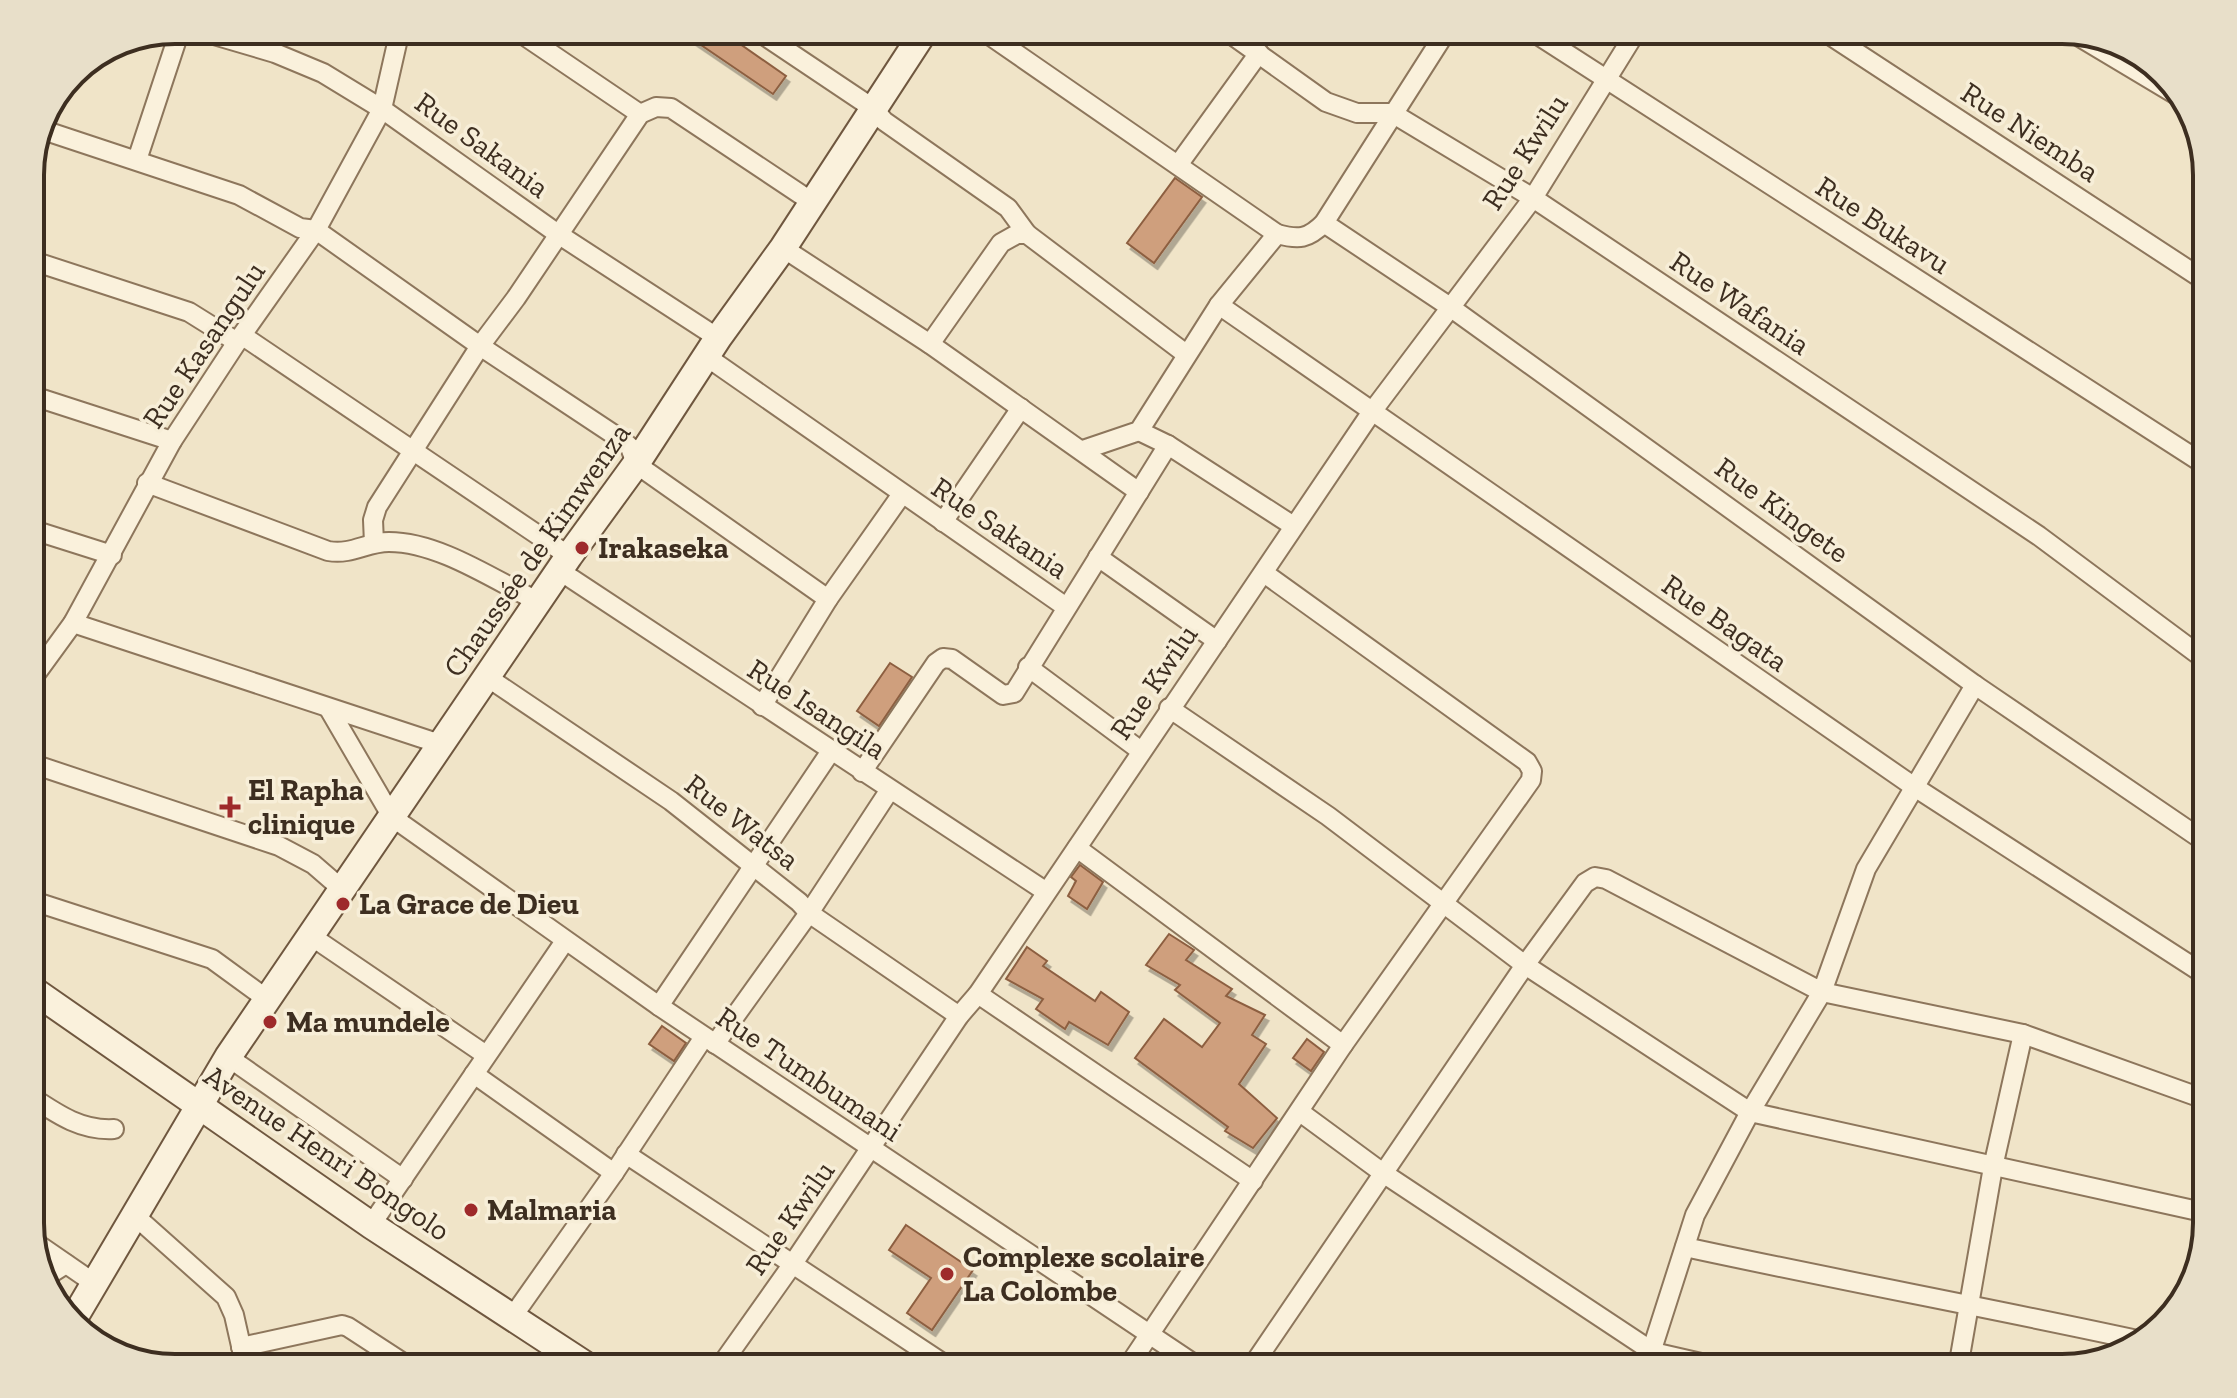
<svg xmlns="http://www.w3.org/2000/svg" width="2237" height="1398" font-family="'Zilla Slab',serif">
<defs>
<filter id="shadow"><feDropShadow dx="3.5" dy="6" stdDeviation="0" flood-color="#0004"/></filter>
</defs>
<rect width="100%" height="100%" fill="#f0e4c8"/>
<g fill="#cf9f7d" stroke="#8d5f41" stroke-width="2" filter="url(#shadow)">
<path d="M679 30H720L786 76 773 94Z"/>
<path d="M1175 178 1202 197 1154 263 1127 243Z"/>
<path d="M890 663 912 677 879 726 857 711Z"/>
<path d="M1080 865 1103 882 1087 909 1068 896 1076 881 1071 877Z"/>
<path d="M1169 934 1194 950 1186 960 1232 989 1226 996 1265 1015 1252 1035 1266 1044 1239 1084 1277 1118 1253 1148 1225 1131 1228 1127 1135 1058 1164 1019 1202 1047 1220 1023 1175 990 1180 985 1146 965Z"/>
<path d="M1027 947 1047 961 1043 966 1095 1001 1101 992 1129 1012 1108 1045 1069 1022 1065 1029 1036 1009 1043 999 1006 979Z"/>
<path d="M662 1026 686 1043 674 1061 649 1044Z"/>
<path d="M1307 1039 1324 1052 1311 1071 1293 1058Z"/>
<path d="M906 1225 973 1270 932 1330 907 1313 931 1278 889 1250Z"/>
</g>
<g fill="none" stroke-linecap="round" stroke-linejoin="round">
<defs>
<g id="street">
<path d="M197 30 275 53 323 73 382 109 558 234 718 338"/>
<path d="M516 30 640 114"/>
<path d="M756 30 874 109 884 121 1008 208 1027 234"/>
<path d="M982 30 1277 234"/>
<path d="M1225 30 1326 102 1357 113H1392L1533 198 2039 536 2207 661"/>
<path d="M1530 30 2207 466"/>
<path d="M1822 30 2207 282"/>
<path d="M2073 33 2185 100"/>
<path d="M46 131 239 195 300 228 316 230 480 346 622 440 630 447 636 464 828 599"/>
<path d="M137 160 180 30"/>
<path d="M1178 165 1259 53"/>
<path d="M1324 223 1450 307 1975 685 2207 843"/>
<path d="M783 248 930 344 1139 492"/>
<path d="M30 260 189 312 237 342"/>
<path d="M1219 305 1913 786 2207 976"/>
<path d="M243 336 569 556"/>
<path d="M930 344 1001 243 1017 234H1027L1186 354"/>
<path d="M707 357 1066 607"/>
<path d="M30 395 172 441"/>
<path d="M1139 431 1168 445 1292 525"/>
<path d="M1083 450 1139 431 1219 305 1277 234C1299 240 1308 239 1324 223L1447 30"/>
<path d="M147 483 328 551C353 555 366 542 389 542 439 542 494 580 539 602"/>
<path d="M943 522 1021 408"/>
<path d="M30 529 112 555"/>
<path d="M374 543 373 520 377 507 480 346 516 298 640 114 656 107 671 108 812 202"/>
<path d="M1098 557 1217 641"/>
<path d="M560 571 1045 891"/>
<path d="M73 623 440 744"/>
<path d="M1028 667 1141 751"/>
<path d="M487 677 671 801 799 902 809 913 959 1016"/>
<path d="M30 682 73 623 172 441 237 342 316 230 382 109 400 30"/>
<path d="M762 706 828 599 902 494"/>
<path d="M1169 708 1328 816 1525 965 1750 1112 2207 1213"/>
<path d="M329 709 392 817 659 1006 1200 1368"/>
<path d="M30 763 279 846 313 864 343 890"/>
<path d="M862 772 936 663 943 658 952 659 1003 695 1014 693 1168 445"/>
<path d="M1077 848 1343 1045"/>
<path d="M30 900 212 959 268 1000"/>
<path d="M311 936 486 1055"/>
<path d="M978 994 1253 1181"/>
<path d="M659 1006 831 751"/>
<path d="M715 1044 809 913 889 791"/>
<path d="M228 1057 403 1179"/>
<path d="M474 1074 614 1173"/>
<path d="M30 1096C57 1114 81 1131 114 1129"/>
<path d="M1300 1112 1383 1173 1653 1352 1723 1368"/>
<path d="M626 1154 950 1368"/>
<path d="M134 1215 226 1297 234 1315 246 1368"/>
<path d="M371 1225 565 941"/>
<path d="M33 1241 94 1283"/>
<path d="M1685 1247C1837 1280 1990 1308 2142 1341"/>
<path d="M44 1278 66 1264"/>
<path d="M513 1316 614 1173 704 1037"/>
<path d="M241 1347 342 1325 348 1327 411 1368"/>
<path d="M719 1368 792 1265 959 1016 978 994 1371 413 1533 198 1637 30"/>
<path d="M1127 1368 1343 1045 1531 780 1532 771 1527 762 1264 573"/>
<path d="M1251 1368 1525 965 1585 883 1595 877 1606 879 1822 992 2023 1034 2207 1100"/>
<path d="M1646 1368 1695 1215 1750 1112 1822 992 1866 869 1975 685"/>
<path d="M1958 1368 1993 1167 2023 1034"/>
</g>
<g id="secondary">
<path d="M30 988 371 1225 590 1368"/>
<path d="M73 1320 228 1057 569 556 636 464 718 338 783 248 925 30"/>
</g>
</defs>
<use href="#street" stroke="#8d765c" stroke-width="22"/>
<use href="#secondary" stroke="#6f573f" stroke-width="30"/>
<use href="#street" stroke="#faf1dc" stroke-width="18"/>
<use href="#secondary" stroke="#faf1dc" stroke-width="26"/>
</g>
<g fill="#9e2a2b" stroke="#f7eed8" stroke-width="3">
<circle cx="582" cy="548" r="8"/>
<path d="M226 795h8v8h8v8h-8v8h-8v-8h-8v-8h8z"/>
<circle cx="343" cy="904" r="8"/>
<circle cx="270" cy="1022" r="8"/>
<circle cx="471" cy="1210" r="8"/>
<circle cx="947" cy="1274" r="8"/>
</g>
<g text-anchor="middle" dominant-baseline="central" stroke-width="7" stroke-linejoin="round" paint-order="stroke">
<g font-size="30" fill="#3d2e20" stroke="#f7eed8">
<text transform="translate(2030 132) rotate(33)">Rue Niemba</text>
<text transform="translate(482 145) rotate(36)">Rue Sakania</text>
<text transform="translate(1525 152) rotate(-57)">Rue Kwilu</text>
<text transform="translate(1883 225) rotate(33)">Rue Bukavu</text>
<text transform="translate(1740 303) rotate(34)">Rue Wafania</text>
<text transform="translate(204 345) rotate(-56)">Rue Kasangulu</text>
<text transform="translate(1782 510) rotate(36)">Rue Kingete</text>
<text transform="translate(1000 528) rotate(34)">Rue Sakania</text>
<text transform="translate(537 550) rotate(-55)">Chaussée de Kimwenza</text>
<text transform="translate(1725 623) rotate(35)">Rue Bagata</text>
<text transform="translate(1154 682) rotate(-56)">Rue Kwilu</text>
<text transform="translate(817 709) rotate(33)">Rue Isangila</text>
<text transform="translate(742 822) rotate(38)">Rue Watsa</text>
<text transform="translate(809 1074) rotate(34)">Rue Tumbumani</text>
<text transform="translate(327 1153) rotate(34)">Avenue Henri Bongolo</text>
<text transform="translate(790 1218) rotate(-55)">Rue Kwilu</text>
</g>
<g font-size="30" font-weight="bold" fill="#3d2e20" stroke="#f7eed8" text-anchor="start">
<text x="598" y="548">Irakaseka</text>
<text x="248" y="790">El Rapha<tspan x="248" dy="34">clinique</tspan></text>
<text x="359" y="904">La Grace de Dieu</text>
<text x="286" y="1022">Ma mundele</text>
<text x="487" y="1210">Malmaria</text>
<text x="963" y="1257">Complexe scolaire<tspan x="963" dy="34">La Colombe</tspan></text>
</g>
</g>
<path d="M0 0H2237V1398H0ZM175 44H2062A131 131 0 0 1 2193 175V1223A131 131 0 0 1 2062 1354H175A131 131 0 0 1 44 1223V175A131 131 0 0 1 175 44Z" fill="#e8dfc9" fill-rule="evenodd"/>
<path fill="none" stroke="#3d2e20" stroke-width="4" d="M175 44H2062A131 131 0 0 1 2193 175V1223A131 131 0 0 1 2062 1354H175A131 131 0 0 1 44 1223V175A131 131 0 0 1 175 44Z"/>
</svg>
